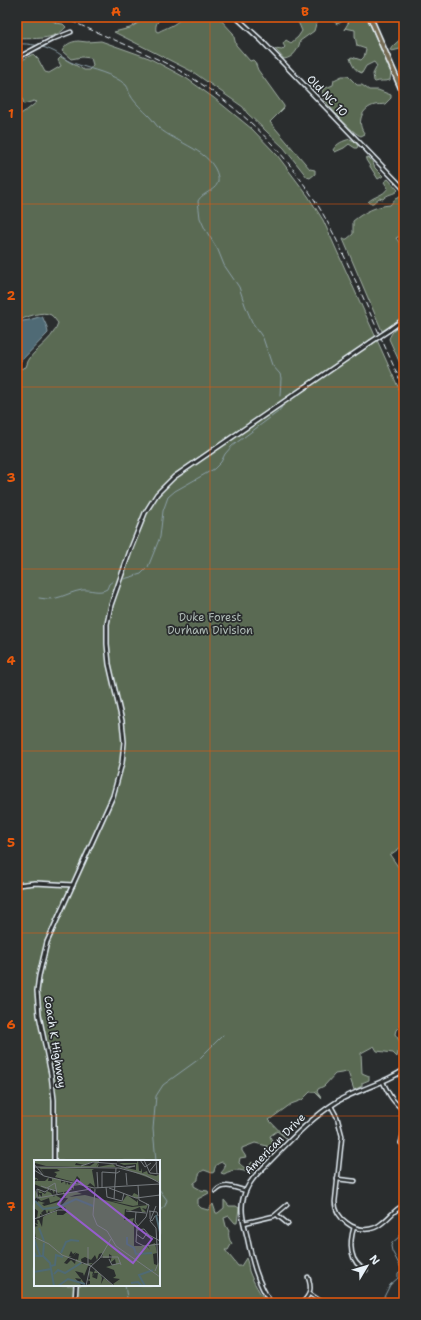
<svg xmlns="http://www.w3.org/2000/svg" width="421" height="1320" font-family="'Shantell Sans',sans-serif">
<rect width="100%" height="100%" fill="#2a2d2e"/>
<filter id="ink" filterUnits="userSpaceOnUse"><feTurbulence type="fractalNoise" baseFrequency=".025" numOctaves="2"/><feDisplacementMap in="SourceGraphic" scale="8" xChannelSelector="R" yChannelSelector="G"/><feConvolveMatrix kernelMatrix="1 2 1 2 8 2 1 2 1" color-interpolation-filters="sRGB"/></filter>
<g filter="url(#ink)">
<g fill="#5a6a52" stroke="#a1aea5" fill-rule="evenodd">
<path d="M17 17H48L56 23 63 24 66 27C55 41 33 38 17 39Z"/>
<path d="M147 17H171L166 20 163 17C157 21 155 25 156 31L158 32C167 27 175 26 182 17H191V19L195 17H219V18L233 33 236 45 250 61 253 60 255 62 258 70 284 106V108L270 122 310 169 315 170V174L310 178 307 177 284 148 247 113 243 107 193 72 114 32 130 28Z"/>
<path d="M296 17H347L343 21 337 24 330 18H323L316 24 314 31 300 41C299 49 293 58 284 59L275 49 282 50 285 47 283 44 286 40 291 43 298 37 302 31Z"/>
<path d="M353 17H367L391 73 390 80C385 82 380 80 375 82L374 81 373 74 377 66 374 62 366 66 362 73C355 71 352 65 350 58L352 57 361 60 364 57 366 49 357 46 355 36V30L345 28 344 30 350 20Z"/>
<path d="M404 33V48L392 51 390 50C393 44 399 42 402 37L401 35Z"/>
<path d="M78 41 87 42 101 41 149 58 186 78 214 98 252 129 277 155 308 196 323 220 404 400V845L390 855 404 875V1022L396 1030 395 1034 403 1046 398 1052 397 1057 393 1053 377 1051 374 1046 361 1053 362 1073 369 1076V1080L362 1083V1086L354 1090 348 1072 335 1074 324 1086 318 1089 317 1092 322 1099 315 1092H310L302 1100 291 1104 269 1120 286 1138 277 1131 270 1136 275 1149 270 1155 268 1154 267 1146 255 1143 242 1148V1151L246 1157 240 1158 239 1163C247 1171 247 1168 252 1162L256 1166C255 1169 253 1171 250 1173 240 1169 233 1169 224 1174L221 1173C224 1169 226 1168 224 1163L222 1162C216 1164 215 1166 214 1172L212 1173 204 1170C200 1172 198 1175 198 1180L194 1183V1186L201 1190 208 1191 209 1193 198 1199V1205L201 1208 208 1210 213 1204 216 1213H218L224 1208V1200L229 1206H236L239 1208 237 1223H235L229 1216 224 1218 226 1226 229 1231C228 1234 229 1241 232 1243L228 1250H225L238 1266H241L246 1258C248 1262 248 1266 249 1271 253 1282 260 1293 267 1303H17V370L26 367C30 349 51 345 58 323 56 321 54 317 51 315 43 310 25 317 17 322V116L27 110 37 102 34 101 24 104 22 98H17V63L33 54 38 59 45 72 49 73 61 66 58 60 61 57 84 70H89L93 65 91 58 82 57 71 59 62 51C66 44 70 42 78 41ZM35 1161H159V1285H35Z"/>
<path d="M342 76H348L357 85H362L369 90H378L391 95V98L385 104C381 105 378 104 375 105 361 108 356 124 365 134L361 136C354 135 326 104 322 96L323 89 333 85 334 80Z"/>
<path d="M350 139 354 141 358 146 357 148H355L349 144 344 148 335 152 333 150C337 143 343 141 350 139Z"/>
<path d="M368 157 372 161 375 168 383 176 378 179 366 160V158Z"/>
<path d="M388 179 398 190C394 195 388 193 383 199L379 198 373 203H369L368 202C374 196 383 196 388 188L384 182Z"/>
<path d="M404 195V234L396 238 404 249V317L382 331 343 239H347L353 234V221C364 212 376 206 390 205L395 199Z"/>
<path d="M404 322V372L389 339C391 332 398 326 404 322Z"/>
</g>
<path fill="#4f6a74" stroke="#8ca0a9" d="M42 316 47 327 48 333 17 365V322L29 320Z"/>
<g fill="none" stroke-linecap="round" stroke-linejoin="round">
<g stroke="#8ca0a9" stroke-width="1">
<path d="M17 44C30 43 43 46 55 52 62 56 68 62 76 64 93 70 112 73 126 85 129 88 128 93 131 96 134 102 144 111 149 116 153 120 155 124 159 128 176 143 213 151 218 177 220 191 203 191 198 201L200 218 205 229 218 250 224 265 239 287 245 305 252 322 263 338 272 365 280 374 281 378 280 396"/>
<path d="M124 579 141 574 148 567 160 537 163 511 168 497 175 491 214 469 221 462 225 454 232 446 278 412 282 407"/>
<path d="M39 598C58 602 65 593 82 590 91 589 99 594 107 589L109 584 113 581"/>
<path d="M404 990 403 994 404 996"/>
<path d="M156 1161 153 1129 156 1096 163 1085 199 1059 223 1035"/>
<path d="M159 1189 167 1200 165 1206 159 1211"/>
<path d="M125 1285 127 1298 131 1303"/>
<path d="M381 1303 390 1285 398 1278V1273L402 1270 392 1251 391 1246 392 1243 399 1237 404 1229"/>
</g>
<defs>
<g id="minor">
<path d="M17 58 53 39 71 32"/>
<path d="M383 1082C388 1093 393 1103 404 1110"/>
<path d="M331 1106 337 1117 342 1136 335 1202C335 1210 340 1218 347 1223 357 1231 372 1232 382 1223 390 1217 395 1209 404 1205"/>
<path d="M401 1143 404 1131"/>
<path d="M337 1179 355 1181"/>
<path d="M216 1191C224 1182 235 1188 246 1191"/>
<path d="M277 1215 288 1224"/>
<path d="M244 1223 274 1216 287 1205"/>
<path d="M354 1227C349 1243 349 1263 366 1270"/>
<path d="M310 1294 323 1303"/>
<path d="M302 1303C311 1294 312 1288 308 1277"/>
</g>
<g id="tertiary">
<path d="M236 17 261 40 404 189"/>
<path d="M389 330 404 319"/>
<path d="M17 885 35 883 73 885"/>
<path d="M54 1161V1100L51 1074 39 1015 37 991 39 976 47 942 113 796 122 763 124 742 122 721 109 664 107 644V624L111 605 131 548 145 513 157 494 174 477 371 342"/>
<path d="M75 1303 76 1285"/>
<path d="M271 1303C257 1282 252 1260 247 1236 244 1224 240 1211 243 1199 246 1186 253 1177 263 1168 286 1145 309 1119 338 1101 359 1089 383 1084 404 1070"/>
</g>
<path id="primary" d="M370 17 404 95"/>
</defs>
<use href="#minor" stroke="#e8f1f8" stroke-width="5.5"/>
<use href="#tertiary" stroke="#e8f1f8" stroke-width="6"/>
<use href="#primary" stroke="#e8f1f8" stroke-width="7"/>
<use href="#minor" stroke="#2a2d2e" stroke-width="2.5"/>
<use href="#tertiary" stroke="#2a2d2e" stroke-width="3"/>
<use href="#primary" stroke="#746b52" stroke-width="4"/>
<path stroke="#e8f1f8" stroke-width="1" stroke-dasharray="6 3" stroke-linecap="butt" d="M63 17C104 37 149 52 189 76 234 104 273 139 303 183 326 214 341 249 357 284 373 319 388 354 404 389"/>
<defs>
<path id="tertiary-bridge" d="M371 342 389 330"/>
</defs>
<use href="#tertiary-bridge" stroke="#e8f1f8" stroke-width="6" stroke-linecap="butt"/>
<use href="#tertiary-bridge" stroke="#2a2d2e" stroke-width="3"/>
</g>
</g>
<path fill="none" stroke="#e8590c" stroke-width="1" stroke-opacity="0.55" d="M210 17V1303M17 204H404M17 387H404M17 569H404M17 751H404M17 933H404M17 1116H404"/>
<g text-anchor="middle" dominant-baseline="central" stroke-width="3.5" stroke-linejoin="round" paint-order="stroke">
<g font-size="11" fill="#e8f1f8" stroke="#2a2d2e">
<text transform="translate(327 96) rotate(46)">Old NC 10</text>
<text transform="translate(55 1042) rotate(81)">Coach K Highway</text>
<text transform="translate(275 1144) rotate(-45)">American Drive</text>
</g>
<g font-size="11" fill="#afbbb6" stroke="#2a2d2e">
<text x="210" y="617">Duke Forest<tspan x="210" dy="13">Durham Division</tspan></text>
</g>
</g>
<g transform="translate(34 1160)">
<rect width="126" height="126" fill="#2a2d2e"/>
<path d="M0 0H65V3L58 2 50 5 42 3 41 5 56 6 62 2 64 3 62 7 65 3 64 7 79 4 82 7H41L12 6 1 3ZM104 0 105 11H107L108 8V13L113 11 114 14 122 16 126 14V22L83 6 102 10V4L90 5 85 3H103ZM5 7 60 9 58 10 61 27 56 23 53 26 44 24 42 19 46 22V19L43 16 40 22 21 17 23 14 20 12 26 11 23 9H7L11 15ZM0 17 4 19 3 21H11L15 17 14 21H18V18L27 20V23L31 21 32 25 33 22 35 25 37 23 46 25 40 26V30L39 28H33H37L38 30 30 32 31 38 33 32H43L48 34 41 35 35 37 51 35 98 47 114 45 112 49 108 48 112 52H108L106 47 96 51 91 49 90 60 100 58 98 64 102 67 100 66V86H113L116 90 114 86 121 83 123 93 119 94 120 104 123 105 124 101V105L126 100V126H81L79 124 86 119 79 118 82 116 80 110 72 107 82 104 81 99 76 103 78 96 75 94V98H69L68 93 65 94 63 100 61 95 57 100 51 97 47 99 48 104 59 103 54 106 50 116 49 113 41 111 51 124 46 123 47 119 41 118 47 125 0 126V78L2 79 0 67 4 66 0 63 4 64 3 60H5L8 67 9 57 12 55 23 51V55H29L33 52 31 47 28 49 29 44 34 38H30L29 32 24 33 21 29 20 34 18 29 16 31 15 28 12 29 0 24V21H3V19L0 20ZM37 91 39 94 42 92 39 97 42 93 45 94 44 100 42 99 41 104 37 100 33 104 30 103 35 97H38L35 96ZM0 28 5 37V34L8 37V33H5L4 30 11 34 13 31 17 33 11 36 17 33 20 37 21 35 28 39 16 43H14H16L15 38 7 41 3 37 0 40 3 43 4 41 11 43 8 44 10 46 28 41 25 48 16 53 15 50 13 54 11 49 7 53 9 55 6 54V58L0 59 3 58 4 51 0 48ZM100 33 104 35V45L112 44 99 46 77 41 88 42 93 35 103 42 104 39 98 36ZM61 110 67 115 68 118 67 124 70 118 80 126 52 125 56 124V121L53 120 56 119 55 111 59 112 58 116 61 113 58 117 63 119 64 113H60Z" fill="#5a6a52" fill-rule="evenodd"/>
<path fill="none" stroke="#4f6a74" stroke-width="2" d="M1 41 9 49 25 47 42 39 59 46M122 55 126 72M5 68 10 81M93 77V84L100 88 102 94 118 93M0 79 6 95M0 92 2 96H9L16 103 20 126M27 93 32 82 37 80 45 81M9 96 10 83M17 106 21 105 22 95 29 97M0 112 17 109M20 114 24 110 31 113 47 103M97 123 104 122 108 126M24 126 34 119 51 124M111 126 105 115 119 110"/>
<path fill="none" stroke="#767b7f" stroke-width="1" d="M106 0 111 7 117 3M110 0 116 13 126 14M122 0 123 14M83 1 101 0M0 4 9 15M82 5 93 8 101 6 92 7M47 6 59 2 83 4M0 7 85 8 111 15 126 23M0 10 10 16 60 28 126 24M63 12 64 28M115 12 123 2M92 13 93 25M104 25 105 40 115 45 112 44M7 26 22 31M72 27 73 37 88 41 90 33M13 28 21 23 23 34M68 28V12L83 13 86 11M75 28 102 38 126 35M61 29 59 55 63 65 73 71 82 86 126 117M3 38 57 29M3 38V29L11 32 15 29M80 39 82 8M115 45 112 57 103 67 102 82 110 86 126 84M92 51 112 53M115 51 123 52 124 56M116 51V59L118 61 121 56M102 52 101 62 104 66M0 59 24 50H31M103 70 110 69 115 75 126 81M102 74 109 79 113 73M0 77 15 84 28 95 57 106 80 126M54 87V105M67 97H84L87 105M75 99 78 105 87 103M121 111 124 104 122 68 116 61 122 46M52 126 56 107 66 98 77 79"/>
<path fill="#965dcd" fill-opacity="0.15" stroke="#965dcd" stroke-width="2" d="M43 20 118 79 99 103 24 44Z"/>
<rect width="126" height="126" fill="none" stroke="#e8f1f8" stroke-width="2"/>
</g>
<rect width="421" height="1320" fill="none" stroke="#2a2d2e" stroke-width="44"/>
<g transform="translate(367 1266) rotate(52)" stroke="#2a2d2e" stroke-width="3" paint-order="stroke">
<path d="M0-3L7 15L0 10L-7 15Z" fill="#e8f1f8"/>
<text y="-6" font-size="11" font-weight="bold" text-anchor="middle" fill="#e8f1f8">N</text>
</g>
<rect x="22" y="22" width="377" height="1276" fill="none" stroke="#e8590c" stroke-width="1.5"/>
<g font-size="13" text-anchor="middle" font-weight="bold" fill="#e8590c">
<text x="116" y="16">A</text>
<text x="305" y="16">B</text>
<text x="11" y="118">1</text>
<text x="11" y="300">2</text>
<text x="11" y="482">3</text>
<text x="11" y="665">4</text>
<text x="11" y="847">5</text>
<text x="11" y="1029">6</text>
<text x="11" y="1211">7</text>
</g>
</svg>
